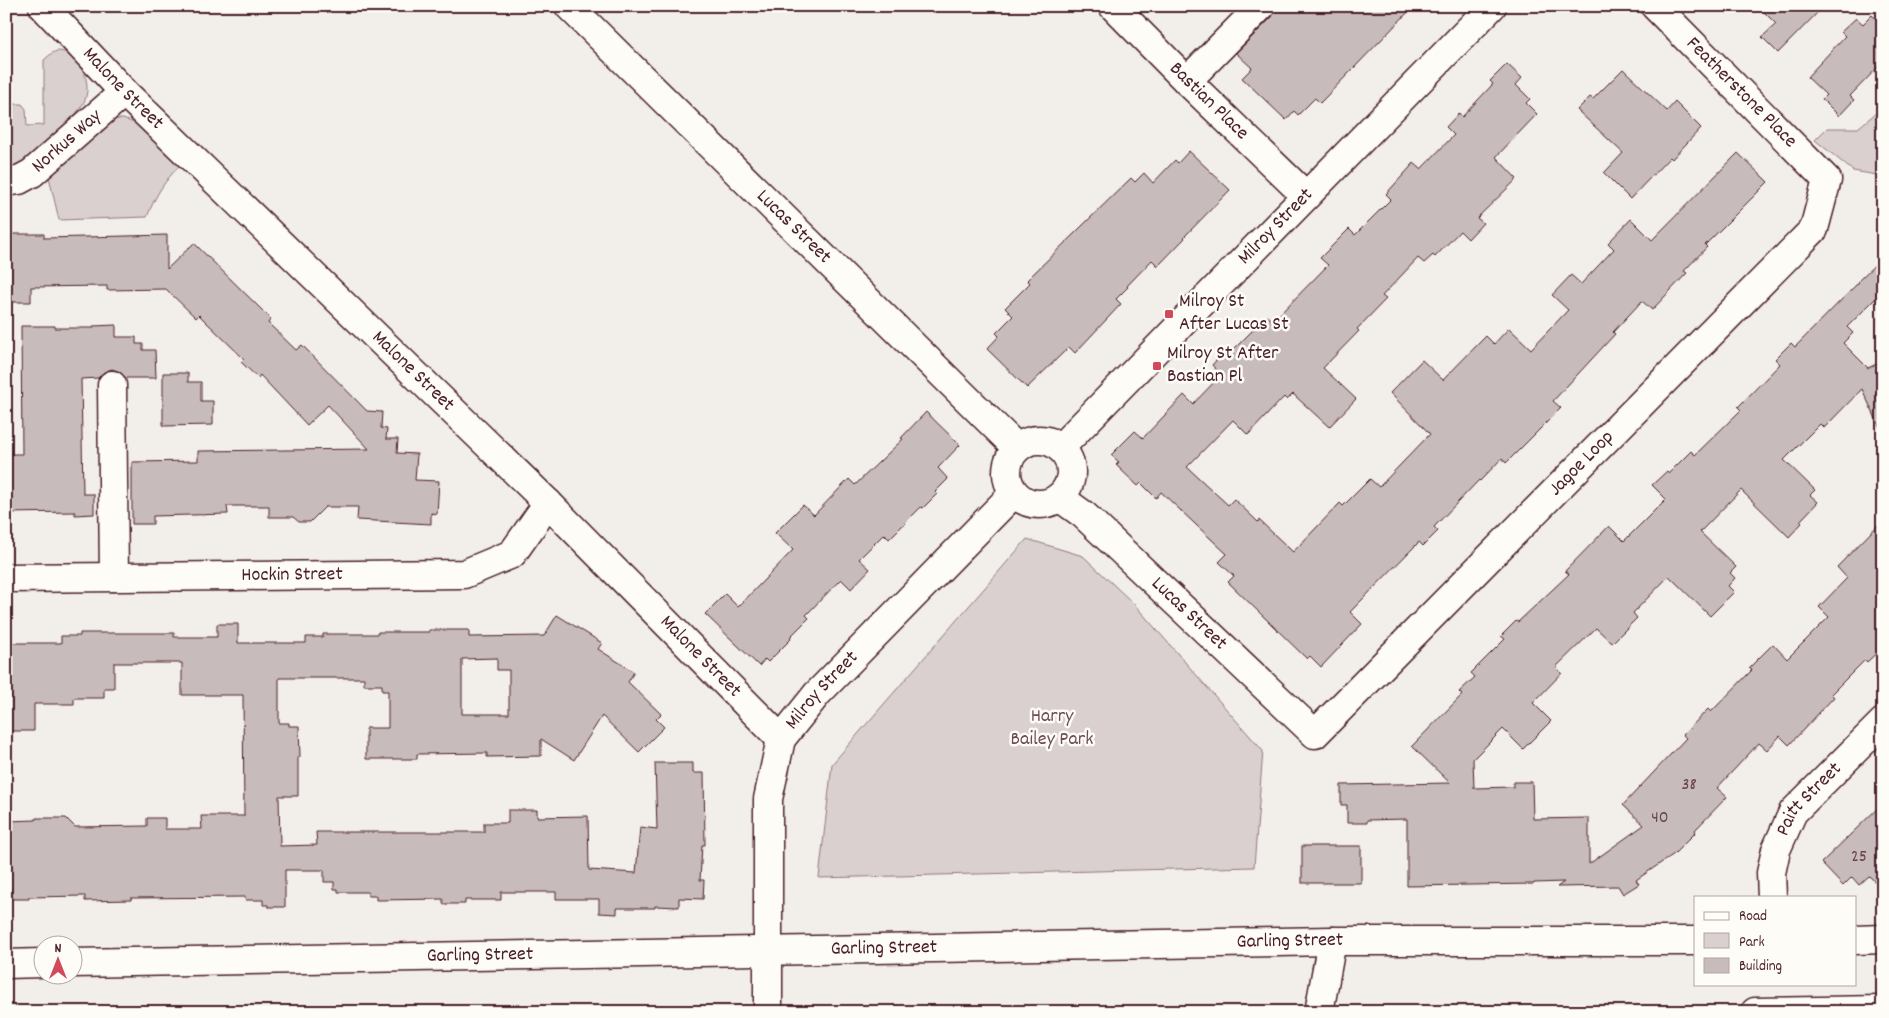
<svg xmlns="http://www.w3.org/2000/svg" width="1889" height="1018" font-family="Dekko,sans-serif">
<rect width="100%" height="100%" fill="#f2efeb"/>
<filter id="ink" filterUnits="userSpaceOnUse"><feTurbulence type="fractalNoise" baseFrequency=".02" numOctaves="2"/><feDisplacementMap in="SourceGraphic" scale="10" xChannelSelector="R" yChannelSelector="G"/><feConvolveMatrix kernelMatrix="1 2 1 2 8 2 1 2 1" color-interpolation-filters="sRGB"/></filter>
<g filter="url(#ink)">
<g fill="#d9d0cf" stroke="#92787d">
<path d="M57 51C68 51 75 58 81 67 87 77 89 89 85 100 81 111 45 149 34 156 26 162 16 167 6 170V104H22L26 109 27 126 44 125V60L52 53Z"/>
<path d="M1883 107V176L1853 171 1815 140 1827 128H1858Z"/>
<path d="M113 119H123L140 125 180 165C164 182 156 194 147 217L59 220 49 177 50 173Z"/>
<path d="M1027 539 1083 556 1134 604 1263 751 1254 867 819 878 832 764Z"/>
</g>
<g fill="#c8bbbb" stroke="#4a1f2b" fill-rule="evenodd">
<path d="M1276 6H1414L1320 103 1315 98 1298 115 1294 111 1286 120 1242 78 1252 68 1236 53 1272 17Z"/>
<path d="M1758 6H1824L1778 53 1762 37 1776 24Z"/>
<path d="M1872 15 1883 25V62L1850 96 1854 100 1839 116 1822 99 1826 95 1807 77 1845 36 1841 32 1856 18 1863 24Z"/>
<path d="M1507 64 1522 78 1516 85 1530 99 1526 103 1537 114 1496 157 1517 179 1477 218 1483 223 1468 239 1460 231 1435 257 1433 255 1424 263 1418 258 1382 296 1386 299 1357 329 1359 331 1323 368 1356 399 1329 427 1293 394 1287 400 1284 397 1248 435 1233 420 1187 467 1228 505 1234 499 1258 522 1259 520 1293 552 1340 503 1343 506 1370 479 1379 487 1430 434 1390 393 1422 360 1443 380 1486 336 1494 344 1509 328 1531 349 1568 310 1552 295 1571 275 1581 284 1614 249 1608 243 1631 219 1652 240 1738 153 1768 182 1705 245 1707 247 1684 271 1687 273 1652 310 1642 301 1613 332 1615 334 1553 401 1561 408 1506 463 1502 458 1480 481 1479 480 1434 527 1438 531 1423 546 1419 542 1350 612 1362 624 1321 667 1310 656 1307 659 1228 582 1234 576 1219 562 1227 554 1161 492 1156 498 1141 483 1138 486 1116 465 1119 462 1111 455 1135 431 1143 438 1184 395 1193 404 1221 375 1212 365 1226 350 1230 353 1267 316 1273 321 1328 265 1320 258 1349 229 1355 235 1391 199 1386 194 1414 163 1421 169 1454 135 1446 127 1459 113 1462 117 1493 84 1490 81Z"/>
<path d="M1623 69 1667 111 1675 102 1701 128 1672 159 1670 157 1630 199 1604 173 1623 153 1577 110 1590 97 1593 99Z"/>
<path d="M1189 151 1230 190 1184 237 1185 238 1158 266 1152 260 1127 286 1128 287 1116 299 1121 304 1075 353 1069 347 1027 388 987 349 999 336 996 333 1013 316 1005 308 1030 283 1027 280 1131 178 1135 182 1144 173 1153 183 1175 160 1178 163Z"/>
<path d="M6 234H44V238L167 235V269L194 243 271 319 268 323 296 350 302 345 367 411 382 412 381 428 387 429 386 439H398L397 453 417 454 415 480 439 481 437 514 431 513V524L357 520 358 507H325L310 522H299L293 517H269V506H227L228 514 153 516V524H132V462L198 461V451L369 449 328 405 307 425 260 375 258 378 241 362 244 359 199 315 196 318 166 289 107 290V286L31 287V302H6Z"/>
<path d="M1883 257V291L1847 327 1853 333 1843 343 1868 368 1883 361V434L1862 389 1824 428 1820 424 1784 460 1815 490 1810 495 1818 502 1800 521 1802 523 1789 537 1741 490 1700 532 1736 567 1730 573 1735 578 1728 586 1734 592 1710 616 1669 576 1633 613 1637 618 1612 643 1596 628 1556 667 1562 673 1533 703 1551 721 1523 749 1503 729 1473 759 1474 788 1513 787V782H1532L1533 819 1589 818V864L1644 825 1623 805 1686 738 1683 735 1708 709 1711 712 1752 670 1749 668 1773 644 1787 659 1829 617 1819 607 1847 578 1837 567 1883 520V647L1867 662 1865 660 1831 694 1834 697 1789 745 1780 736 1767 750 1759 743 1717 788 1727 797 1695 830 1696 832 1674 854 1636 880 1639 884 1623 894 1618 886 1557 887 1564 882 1534 883V884L1407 886V819L1367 820V823H1347V805H1341V785L1450 783 1412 746 1462 695 1459 692 1475 677 1471 673 1505 639 1501 636 1516 621 1518 622 1569 574 1565 571 1609 526 1624 541 1666 499 1652 485 1667 471 1669 473 1691 451 1695 455 1741 410 1738 407 1780 364 1775 359 1791 343 1795 347 1859 282 1858 281Z"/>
<path d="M116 325V337H136V344H143V350H155L156 378H126L120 372 112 369 104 372 98 378 81 379 83 494H94V514L75 515V512L6 513V454H22L21 326H55V328H93V326Z"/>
<path d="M163 373H188V382H201V401H213V425L163 426Z"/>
<path d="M926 412 960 445 938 468 948 479 935 492 937 494 923 508 921 507 889 539 884 534 859 559 870 569 851 589 841 579 806 615 809 618 790 637 791 639 768 662 765 659 759 666 705 614 725 594 738 607 793 550 775 533 803 505 814 515 849 479 855 485 903 439 901 438Z"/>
<path d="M557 615 602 643 598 649 634 672 628 682 661 714 656 719 664 727 639 752 602 716 574 760 541 739V756L487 757V753L417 754V759H366V728H388V691H382V685H364V678H279V723H289V726H299L300 757H298V796H279L280 846 317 845 316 832H484V823H508V810H537V817L588 816 589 870 636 873 640 827 657 829 655 763H693V773H704L705 845H702L700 880H704L703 899 679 898V907L655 906V908H617V914L599 913V899H556V892H501V900H465V904H443V899L376 900V896H368V892H338V889H334V882H324V870H285V907H268V905H263V900H245V897L131 898V900L85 901V896L29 897V899H12L11 887H6V821L36 820V818H66L75 827 147 826V818H165V829H202L201 816H244L243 695H182V663H114V688H104V698H74V704H34V731H6V643H61V636H80V633H174V637H217V624H238V643H306V637H323V634H378V632H429V630H469V637L544 636ZM497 658V670H509V714H462V659Z"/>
<path d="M1883 803V889L1869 876 1859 885 1852 877 1843 886 1821 863Z"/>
<rect x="1302" y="846" width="59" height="37"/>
</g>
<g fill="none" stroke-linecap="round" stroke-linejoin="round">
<defs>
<g id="minor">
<path id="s1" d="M43 6 124 92 548 503 781 739"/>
<path id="s2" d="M569 6 1017 448"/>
<path id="s3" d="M1113 6 1187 81 1306 196"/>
<path d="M1187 81 1261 6"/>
<path id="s4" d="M6 182 19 180 32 173 124 92"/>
<path d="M112 385 114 577"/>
<circle cx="1039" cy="472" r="32"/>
<path id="s5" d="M1060 448 1492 6"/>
<path id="s6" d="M1059 497 1084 515 1315 734 1814 229 1827 180 1655 6"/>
<path id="s7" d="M6 578 464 574 512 554 548 503"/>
<path id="s8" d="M1772 897 1771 873 1776 850 1793 812 1883 722"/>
<path d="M1855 940 1883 939"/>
<path id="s9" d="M72 963 1332 941H1695"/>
<path d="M6 964 42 963"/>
<path id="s10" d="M768 1012V799L781 739 817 694 1014 493"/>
<path d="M1319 1012 1332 941"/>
<path d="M1755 1012 1883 1010"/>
</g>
</defs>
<use href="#minor" stroke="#4a1f2b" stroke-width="31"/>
<use href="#minor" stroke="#fdfcf7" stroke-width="28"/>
</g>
</g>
<g fill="#d1495b" stroke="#fdfcf7" stroke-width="2">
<rect x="1164" y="309" width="10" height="10" rx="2.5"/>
<rect x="1152" y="361" width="10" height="10" rx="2.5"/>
</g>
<g text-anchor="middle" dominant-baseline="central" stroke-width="5" stroke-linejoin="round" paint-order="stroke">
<g font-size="18" fill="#6a464f">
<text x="1689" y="785">38</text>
<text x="1660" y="818">40</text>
<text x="1859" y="857">25</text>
</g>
<g font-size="20" fill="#4a1f2b" stroke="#fdfcf7">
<text stroke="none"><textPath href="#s1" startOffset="115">Malone Street</textPath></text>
<text transform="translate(1741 93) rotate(45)">Featherstone Place</text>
<text stroke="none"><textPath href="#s3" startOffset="135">Bastian Place</textPath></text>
<text stroke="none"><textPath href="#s4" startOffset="75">Norkus Way</textPath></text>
<text stroke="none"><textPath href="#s2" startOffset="315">Lucas Street</textPath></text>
<text stroke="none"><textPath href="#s5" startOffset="309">Milroy Street</textPath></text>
<text stroke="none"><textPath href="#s1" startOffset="520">Malone Street</textPath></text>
<text stroke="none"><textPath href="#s6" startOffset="729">Jagoe Loop</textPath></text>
<text stroke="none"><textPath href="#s7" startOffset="286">Hockin Street</textPath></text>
<text stroke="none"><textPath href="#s6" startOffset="175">Lucas Street</textPath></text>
<text stroke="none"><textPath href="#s1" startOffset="925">Malone Street</textPath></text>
<text stroke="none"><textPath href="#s10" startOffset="338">Milroy Street</textPath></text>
<text stroke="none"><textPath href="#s8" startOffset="109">Paitt Street</textPath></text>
<text stroke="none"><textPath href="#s9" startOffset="1218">Garling Street</textPath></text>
<text stroke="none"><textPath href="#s9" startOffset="812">Garling Street</textPath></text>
<text stroke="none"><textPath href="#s9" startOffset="408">Garling Street</textPath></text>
</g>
<g font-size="20" fill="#4a1f2b" stroke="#fdfcf7" text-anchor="start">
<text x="1179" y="302">Milroy St<tspan x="1179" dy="23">After Lucas St</tspan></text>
<text x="1167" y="354">Milroy St After<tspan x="1167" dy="23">Bastian Pl</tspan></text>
</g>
<g font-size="20" fill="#6e4b54" stroke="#fdfcf7">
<text x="1052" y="717">Harry<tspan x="1052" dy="23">Bailey Park</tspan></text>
</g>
</g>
<rect width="1889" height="1018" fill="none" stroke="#fdfcf7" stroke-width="25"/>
<rect x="12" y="12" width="1864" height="993" fill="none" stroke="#4a1f2b" stroke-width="2" filter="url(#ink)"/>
<rect x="1694" y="896" width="162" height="90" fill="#fdfcf7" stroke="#b5a4a5"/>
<rect x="1704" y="912" width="25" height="8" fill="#fdfcf7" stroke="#b5a4a5"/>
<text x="1739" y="920" font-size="15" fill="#4a1f2b">Road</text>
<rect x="1704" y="933" width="25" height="15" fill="#d9d0cf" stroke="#b5a4a5"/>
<text x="1739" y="946" font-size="15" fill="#4a1f2b">Park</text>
<rect x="1704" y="958" width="25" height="15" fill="#c8bbbb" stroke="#b5a4a5"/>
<text x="1739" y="970" font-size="15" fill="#4a1f2b">Building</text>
<g transform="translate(58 960)"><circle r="24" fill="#fdfcf7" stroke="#b5a4a5"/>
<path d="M0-4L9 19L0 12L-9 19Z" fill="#d1495b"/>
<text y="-8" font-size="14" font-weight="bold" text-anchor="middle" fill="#4a1f2b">N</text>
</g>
</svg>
